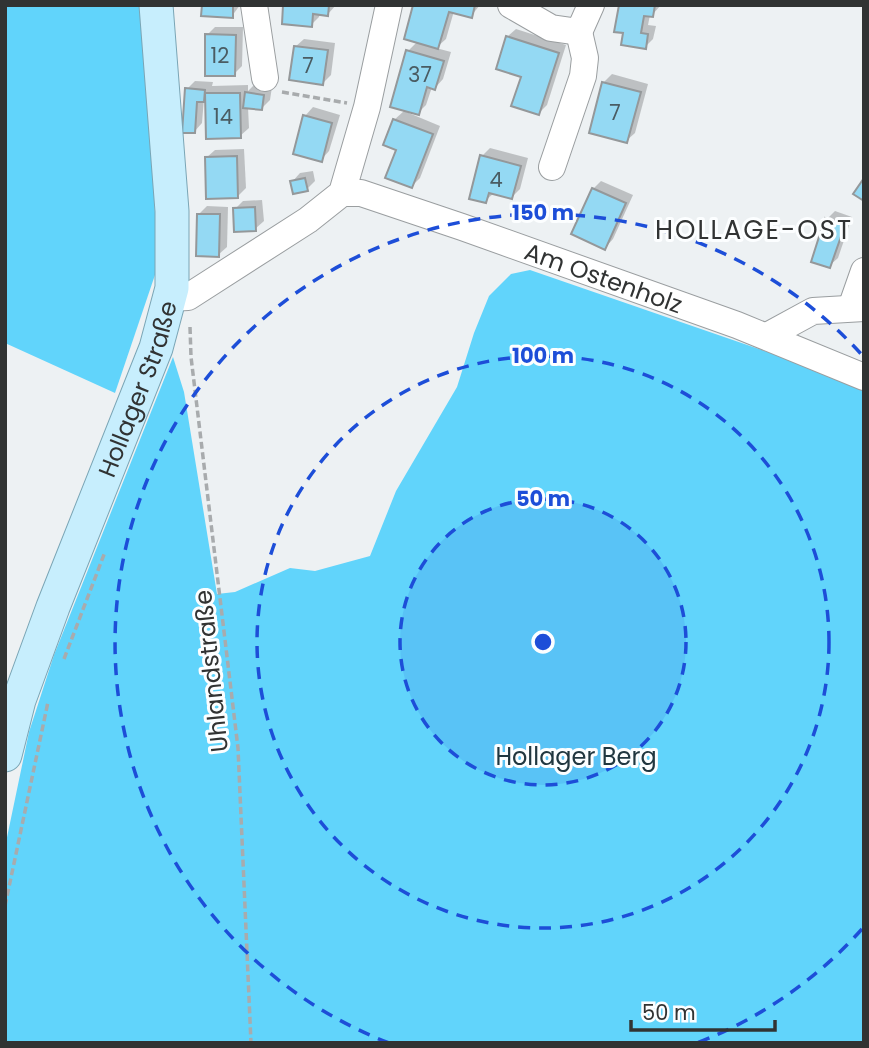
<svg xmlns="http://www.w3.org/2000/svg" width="869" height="1048" font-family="Poppins,sans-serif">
<rect width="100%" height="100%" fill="#edf1f3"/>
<g fill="#61d4fb">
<path d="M5 5H139L150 124 158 266 115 393 5 343Z"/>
<path d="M530 270 855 382 864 388V1043H5V847L29 732 54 655 173 357 184 392 217 594 235 592 290 568 315 571 370 556 396 491 457 387 474 333 489 296 511 274Z"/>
</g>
<g fill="#0003">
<path d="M203 5H240L232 16Z"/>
<path d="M285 5H336L328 14 320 13 319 17 311 25Z"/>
<path d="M415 5H480L471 16 454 11 446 39 436 48 451 52 443 79 435 88 432 87 426 105 418 113 408 51 418 41Z"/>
<path d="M621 5H661L652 15H650L648 25 656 26 653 39 645 47 625 32Z"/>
<path d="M215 27H243L242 66 234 74 207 35Z"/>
<path d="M516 29 566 45 547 105 539 113 507 37Z"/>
<path d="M304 39 335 43 331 75 323 83 295 47Z"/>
<path d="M612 74 648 84 635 133 626 141 604 82Z"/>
<path d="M195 81 213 82 212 86 248 85V91L255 84 272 87 270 100 262 108 248 107 249 128 240 136 207 98H204L202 123 194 132 187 89Z"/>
<path d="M313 107 340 115 329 151 321 160 305 116Z"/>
<path d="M404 111 440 126 420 178 412 186 398 149 394 120Z"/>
<path d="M490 148 528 158 520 189 512 197 494 193 485 201 482 156Z"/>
<path d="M244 149 246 188 238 196 206 158 215 150Z"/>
<path d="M313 171 315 181 307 189 292 182 300 173Z"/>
<path d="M601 181 633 195 613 239 605 248 593 189Z"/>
<path d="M262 200 264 221 255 229 235 209 243 201Z"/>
<path d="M207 206 228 207 227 247 218 255 199 214Z"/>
<path d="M835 211 852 217 838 258 829 266 827 219Z"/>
</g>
<g fill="#94d9f3" stroke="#94989a" stroke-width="2">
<path d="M202 5H233V18L201 16Z"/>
<path d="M283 5H329L328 16 313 14 312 27 282 24Z"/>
<path d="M413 5H475L472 18 449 12 438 49 404 39Z"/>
<path d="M619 5H655L653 17 644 16 641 33 648 34 646 49 621 45 623 33 614 32Z"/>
<path d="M205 34 236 35 235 76H205Z"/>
<path d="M506 36 559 53 539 115 511 106 521 77 496 69Z"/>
<path d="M294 46 328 50 323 85 289 80Z"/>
<path d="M406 50 444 61 435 90 427 87 419 115 390 107Z"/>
<path d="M602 82 641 92 627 143 589 133Z"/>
<path d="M185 88 205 90 204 102H197L195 133H182Z"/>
<path d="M245 92 264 95 262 110 243 108Z"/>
<path d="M205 93H240L241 138 206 139Z"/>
<path d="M303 115 332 123 322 162 293 154Z"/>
<path d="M393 119 433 134 412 188 385 178 396 150 383 145Z"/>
<path d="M480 155 521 166 512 199 489 193 486 203 469 199Z"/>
<path d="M237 156 238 198 206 199 205 157Z"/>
<path d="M305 178 308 191 293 194 290 181Z"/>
<path d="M864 178V201L853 194Z"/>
<path d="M592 188 626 203 605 250 571 234Z"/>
<path d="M255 207 256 231 234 232 233 208Z"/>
<path d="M197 214H220L219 257 196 256Z"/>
<path d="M825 218 845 225 830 268 811 262Z"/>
</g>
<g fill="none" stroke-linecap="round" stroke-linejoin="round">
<defs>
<g id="minor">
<path d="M254 5 265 78"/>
<path d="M511 5 551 28 579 32 591 5"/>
<path d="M552 167 583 76 585 58 579 32"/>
<path id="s1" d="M342 193H361L462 227 737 325 864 377"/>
<path d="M169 298 188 297 308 220 342 193 367 107 389 5"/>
<path d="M851 308 864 271"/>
<path d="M767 336 813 311 864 308"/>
</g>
<g id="major">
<path id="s2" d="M5 755 19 700 53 607 156 348 172 288V211L156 5"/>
</g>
</defs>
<use href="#minor" stroke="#9a9ea0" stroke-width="28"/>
<use href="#major" stroke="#7aa5b5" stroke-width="35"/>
<g stroke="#a8abad" stroke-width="3.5" stroke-dasharray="7 3.5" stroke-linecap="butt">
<path d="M282 92 347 103"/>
<path d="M190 327 191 357 238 748 251 1043"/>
<path d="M64 659 105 552"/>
<path d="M5 906 48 702"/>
</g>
<use href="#minor" stroke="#fff" stroke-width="26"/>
<use href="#major" stroke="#c7eefd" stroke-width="33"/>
</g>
<circle cx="543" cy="642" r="143" fill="#1d4ed8" fill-opacity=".12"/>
<g fill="none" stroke="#1d4ed8" stroke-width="3.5" stroke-dasharray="12 9">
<circle cx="543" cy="642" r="143"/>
<circle cx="543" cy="642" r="286"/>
<path d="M862 929A429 429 0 0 1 697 1043M389 1043A429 429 0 1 1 862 355"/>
</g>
<g text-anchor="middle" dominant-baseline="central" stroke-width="6" stroke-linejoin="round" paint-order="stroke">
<g font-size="21" fill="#4a5c63">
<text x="220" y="55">12</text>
<text x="308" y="65">7</text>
<text x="420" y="74">37</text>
<text x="615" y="112">7</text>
<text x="223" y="116">14</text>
<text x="496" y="179">4</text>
</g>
<g font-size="24" fill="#313333" stroke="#fcfeff">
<text stroke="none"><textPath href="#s1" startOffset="276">Am Ostenholz</textPath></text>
<text stroke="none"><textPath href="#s2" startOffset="390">Hollager Straße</textPath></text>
<text transform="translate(211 671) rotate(-96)">Uhlandstraße</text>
</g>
<g font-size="24" fill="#213740" stroke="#fcfeff">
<text x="576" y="756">Hollager Berg</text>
</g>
<g font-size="26" letter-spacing="2" fill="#313333" stroke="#fcfeff">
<text x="754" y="230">HOLLAGE-OST</text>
</g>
</g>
<circle cx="543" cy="642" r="10" fill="#1d4ed8" stroke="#fcfeff" stroke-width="3.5"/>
<g font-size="21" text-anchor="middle" font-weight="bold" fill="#1d4ed8" stroke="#fcfeff" stroke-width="6" stroke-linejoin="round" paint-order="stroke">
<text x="543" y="220">150 m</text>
<text x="543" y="363">100 m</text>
<text x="543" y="506">50 m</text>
</g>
<rect width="869" height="1048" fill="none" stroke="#313333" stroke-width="14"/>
<path d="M631 1020v10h144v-10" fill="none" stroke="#313333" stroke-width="3.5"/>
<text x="642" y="1020" font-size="21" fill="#313333" stroke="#fcfeff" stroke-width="5" paint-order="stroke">50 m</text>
</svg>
